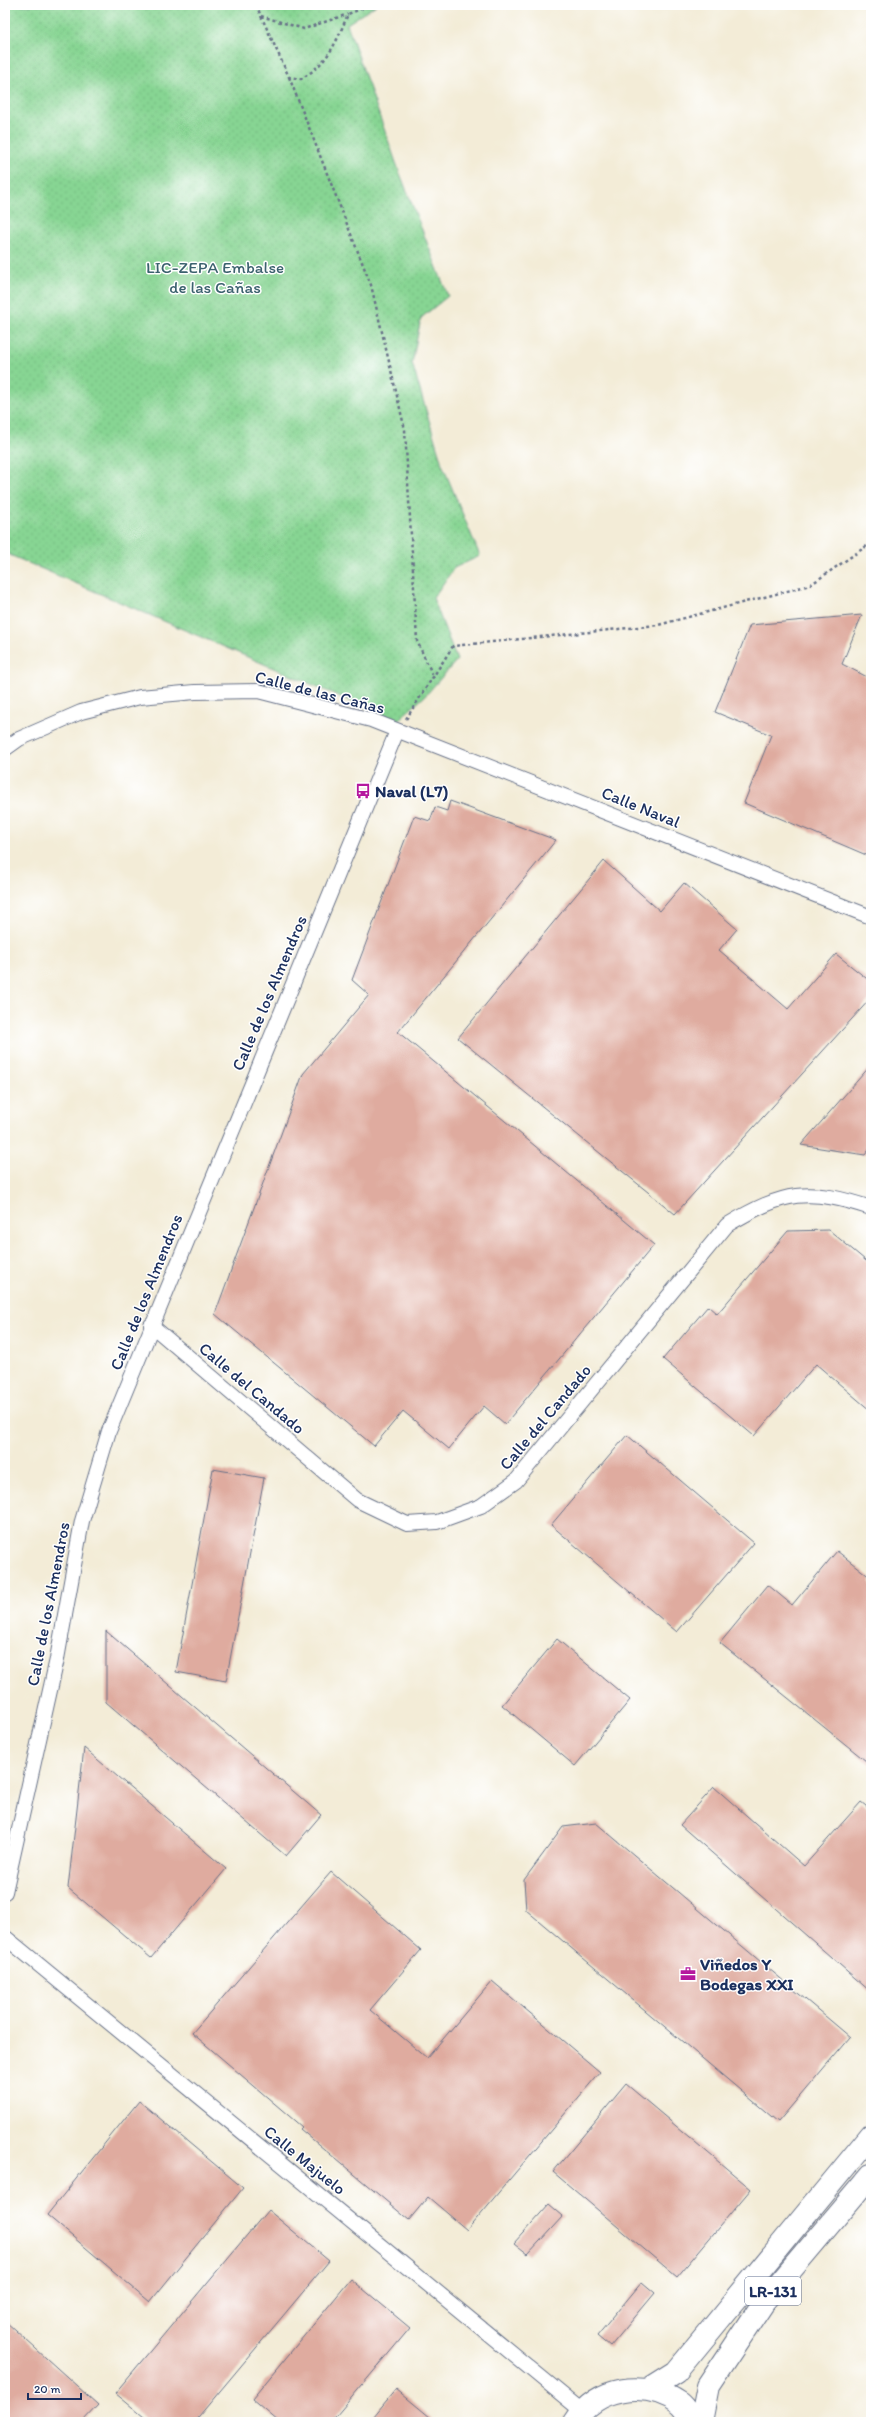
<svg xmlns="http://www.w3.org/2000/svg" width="876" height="2427" font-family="Itim,sans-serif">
<defs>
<pattern id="park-dots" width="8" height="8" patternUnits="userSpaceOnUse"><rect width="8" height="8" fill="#87d593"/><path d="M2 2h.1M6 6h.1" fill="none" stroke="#74b781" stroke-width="1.8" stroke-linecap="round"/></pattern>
</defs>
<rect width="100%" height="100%" fill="#fff"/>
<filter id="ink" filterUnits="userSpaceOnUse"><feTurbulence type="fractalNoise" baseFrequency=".025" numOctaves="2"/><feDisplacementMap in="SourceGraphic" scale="8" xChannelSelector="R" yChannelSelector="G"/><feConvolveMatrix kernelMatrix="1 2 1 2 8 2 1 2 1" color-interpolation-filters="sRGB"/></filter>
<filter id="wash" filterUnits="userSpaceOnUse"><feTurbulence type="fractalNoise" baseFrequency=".012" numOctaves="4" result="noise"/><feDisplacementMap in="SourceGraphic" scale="16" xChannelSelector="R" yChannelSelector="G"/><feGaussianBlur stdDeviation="0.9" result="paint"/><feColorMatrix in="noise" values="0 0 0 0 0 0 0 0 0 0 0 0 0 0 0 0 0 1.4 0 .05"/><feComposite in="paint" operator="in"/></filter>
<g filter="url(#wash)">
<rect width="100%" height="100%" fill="#f3ecd7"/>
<path fill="url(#park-dots)" stroke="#518278" d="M5 5H376L347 24 399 171 448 296 421 318 412 363 442 464 480 556 454 568 433 598 457 660 425 696 397 721 5 553Z"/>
<g id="blocks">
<g fill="#dfab9f">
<path d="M862 615 842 664 871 679V857L744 803 771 735 715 712 750 625Z"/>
<path d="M450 801 556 840 398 1032 654 1245 505 1424 484 1406 449 1449 403 1411 374 1446 215 1314 303 1074 369 995 352 980 414 816 430 821 435 807 447 811Z"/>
<path d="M604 861 660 911 684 883 737 929 719 950 788 1009 836 954 871 982V998L675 1214 458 1038Z"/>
<path d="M871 1065V1147L865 1155 801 1145Z"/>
<path d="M829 1230 871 1265V1411L816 1364 754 1436 663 1359 708 1306 717 1314 788 1231Z"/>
<path d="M627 1435 754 1543 677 1632 551 1525Z"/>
<path d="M213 1469 264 1478 226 1681 176 1672Z"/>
<path d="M837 1551 871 1578V1765L720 1643 768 1585 792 1605Z"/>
<path d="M106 1631 321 1815 286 1856 106 1702Z"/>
<path d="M557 1639 630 1700 575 1766 502 1705Z"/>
<path d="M84 1748 226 1869 151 1958 68 1888Z"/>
<path d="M714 1787 804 1866 861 1802 871 1810V1992L680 1825Z"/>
<path d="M596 1823 850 2037 778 2122 526 1910 524 1880 563 1827Z"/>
<path d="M331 1872 421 1950 370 2010 427 2058 492 1981 600 2072 467 2230 428 2197 409 2220 300 2129 302 2127 192 2033Z"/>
<path d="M626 2084 751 2189 677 2277 553 2172Z"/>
<path d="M139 2101 243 2188 150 2302 47 2215Z"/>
<path d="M549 2204 563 2216 528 2254 514 2243Z"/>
<path d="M268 2210 329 2261 194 2422H150L115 2393Z"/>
<path d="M351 2279 410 2328 331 2422H279L252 2399Z"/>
<path d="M642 2282 655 2293 610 2347 597 2336Z"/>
<path d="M5 2321 98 2405 82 2422H5Z"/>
<path d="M396 2389 436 2422H369Z"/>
</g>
</g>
</g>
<g filter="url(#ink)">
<use href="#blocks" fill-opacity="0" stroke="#677188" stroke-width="1"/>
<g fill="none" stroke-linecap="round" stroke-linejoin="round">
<defs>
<g id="minor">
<path d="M5 749 19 739 81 712 140 697 195 692 258 691 371 720 871 917"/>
<path d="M151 1325 357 1500 407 1524 437 1522 481 1506 516 1481 727 1225C784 1191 808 1187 871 1208"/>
<path d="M5 1892 57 1659 82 1521 109 1431 397 731"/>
<path d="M5 1937 582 2411"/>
</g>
<g id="primary">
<path d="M649 2389 676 2372 871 2135"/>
<path d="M575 2422C596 2387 645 2379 679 2403 685 2407 689 2416 694 2422"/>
<path d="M701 2422 708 2386 764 2302 871 2175"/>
</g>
</defs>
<use href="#minor" stroke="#677188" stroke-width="16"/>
<use href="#primary" stroke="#677188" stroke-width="24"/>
<g stroke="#677188" stroke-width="2.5" stroke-dasharray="3 3" stroke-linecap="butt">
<path d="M256 5 289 77 301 79C329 62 336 43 348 14L371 5"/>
<path d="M261 16 304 29 348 14"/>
<path d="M289 77 371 285 405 430 417 641 434 678"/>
<path d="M406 719 453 646 658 625 810 585 871 543"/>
</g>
<use href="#minor" stroke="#fff" stroke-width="14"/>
<use href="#primary" stroke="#fff" stroke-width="22"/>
</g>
</g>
<defs>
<symbol id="bus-bare" viewBox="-9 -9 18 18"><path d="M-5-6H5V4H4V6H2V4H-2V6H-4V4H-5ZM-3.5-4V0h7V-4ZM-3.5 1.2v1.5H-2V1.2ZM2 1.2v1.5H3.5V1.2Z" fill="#b5179e" stroke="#fff" stroke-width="2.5" paint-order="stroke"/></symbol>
<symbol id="office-bare" viewBox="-9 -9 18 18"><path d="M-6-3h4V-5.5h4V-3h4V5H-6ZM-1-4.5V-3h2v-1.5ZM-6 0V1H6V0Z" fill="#b5179e" stroke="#fff" stroke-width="2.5" paint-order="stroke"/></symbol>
</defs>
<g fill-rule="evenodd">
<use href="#bus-bare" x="352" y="780" width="22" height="22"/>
<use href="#office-bare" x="677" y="1963" width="22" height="22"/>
</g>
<g text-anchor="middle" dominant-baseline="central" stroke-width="3" stroke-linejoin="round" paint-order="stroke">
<rect fill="#fff" stroke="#5f6d8e" stroke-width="1" x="745" y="2277" width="56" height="28" rx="3"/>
<g font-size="16" font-weight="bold" fill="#1b2f5e">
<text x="773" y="2291">LR-131</text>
</g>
<g font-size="17" fill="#3b616e" stroke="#fff">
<text x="215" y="267">LIC-ZEPA Embalse<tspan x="215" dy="20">de las Cañas</tspan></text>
</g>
<g font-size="17" fill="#1b2f5e" stroke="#fff">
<text transform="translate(320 692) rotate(14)">Calle de las Cañas</text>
<text transform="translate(641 807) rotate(22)">Calle Naval</text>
<text transform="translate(269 993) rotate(-67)">Calle de los Almendros</text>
<text transform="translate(146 1292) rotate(-68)">Calle de los Almendros</text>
<text transform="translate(252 1388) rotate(40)">Calle del Candado</text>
<text transform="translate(545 1417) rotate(-50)">Calle del Candado</text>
<text transform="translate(48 1604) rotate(-79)">Calle de los Almendros</text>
<text transform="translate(305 2160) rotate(39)">Calle Majuelo</text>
</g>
<g font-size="17" font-weight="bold" fill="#1b2f5e" stroke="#fff" text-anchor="start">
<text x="375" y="791">Naval (L7)</text>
<text x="700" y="1964">Viñedos Y<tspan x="700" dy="20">Bodegas XXI</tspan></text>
</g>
</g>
<rect width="876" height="2427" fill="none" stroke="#fff" stroke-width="20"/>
<path d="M28 2393v6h53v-6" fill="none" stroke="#1b2f5e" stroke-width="2"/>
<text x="34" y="2393" font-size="12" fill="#1b2f5e" stroke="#ffffff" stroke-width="3" paint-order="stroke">20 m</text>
</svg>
